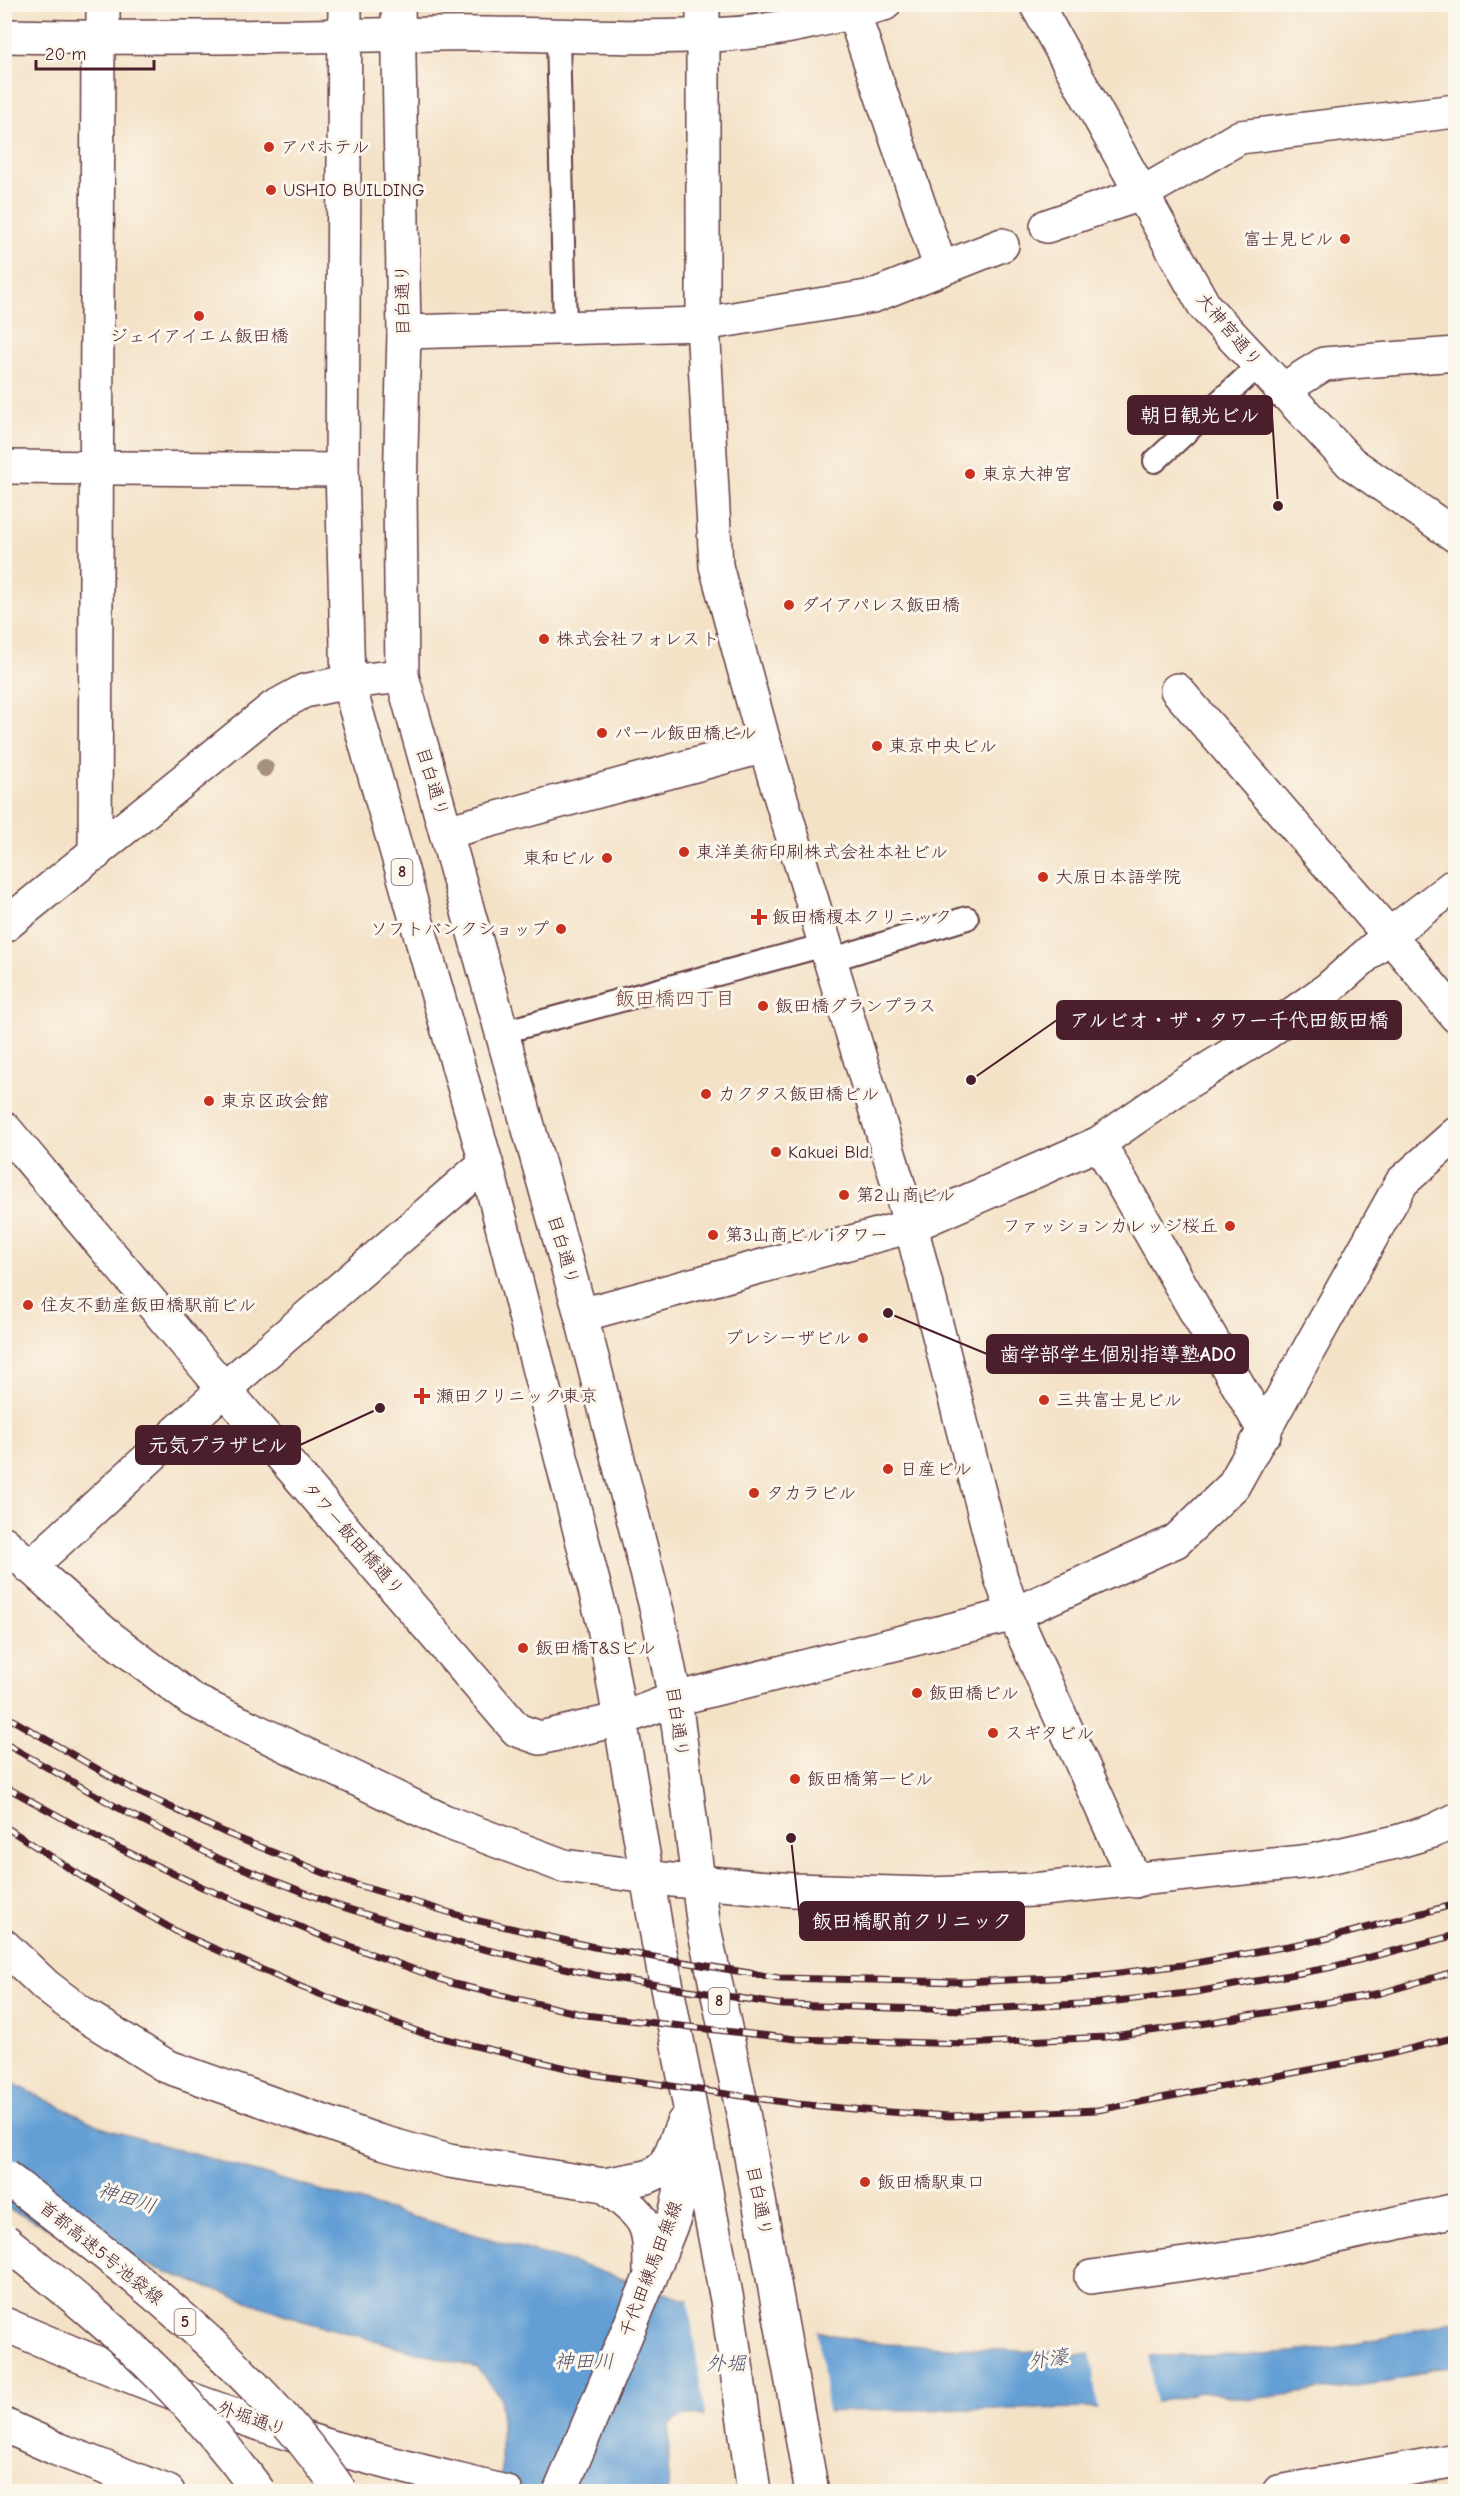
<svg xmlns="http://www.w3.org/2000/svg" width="1460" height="2496" font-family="'Comic Neue','Klee One',sans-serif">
<rect width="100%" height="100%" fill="#fbf7ec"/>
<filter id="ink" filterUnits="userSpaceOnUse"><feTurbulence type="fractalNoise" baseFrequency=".0167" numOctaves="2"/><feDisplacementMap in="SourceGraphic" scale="12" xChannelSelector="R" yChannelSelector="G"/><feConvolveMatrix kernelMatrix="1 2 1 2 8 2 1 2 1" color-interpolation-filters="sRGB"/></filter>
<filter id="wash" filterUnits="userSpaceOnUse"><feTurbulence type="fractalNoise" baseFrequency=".008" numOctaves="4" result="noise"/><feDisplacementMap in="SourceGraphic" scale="24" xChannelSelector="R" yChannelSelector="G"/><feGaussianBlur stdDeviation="1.35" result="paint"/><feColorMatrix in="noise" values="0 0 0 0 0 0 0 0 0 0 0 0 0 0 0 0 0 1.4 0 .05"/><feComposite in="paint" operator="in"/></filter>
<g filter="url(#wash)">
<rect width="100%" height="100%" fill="#f4e2c7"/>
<path fill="#649fd4" stroke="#575f80" stroke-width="1.5" d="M4 2079 103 2128 584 2266 679 2298 842 2337 883 2344C1025 2350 1171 2364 1314 2350 1362 2345 1409 2332 1455 2320V2367L1431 2369 1395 2381 1251 2399 1200 2392 1131 2408 882 2410 682 2416 669 2425 668 2491H520L501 2479V2397L477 2368 303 2321 64 2235 5 2207Z"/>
<g fill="#f4e2c7">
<path d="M688 2297 817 2328 828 2415 705 2418Z"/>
<path d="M1090 2349 1149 2351 1155 2404 1131 2411H1098Z"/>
</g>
</g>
<g filter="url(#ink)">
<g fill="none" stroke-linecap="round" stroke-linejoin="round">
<defs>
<g id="service">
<path d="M558 36 565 327"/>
<path d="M1155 461 1258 366"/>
<path d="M830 960 967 918"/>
<path d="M503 1032 825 945"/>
</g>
<path id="pedestrian" d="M1091 2277 1256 2254 1456 2210"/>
<g id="minor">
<path d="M703 4V324L716 566 765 746 911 1226 1001 1578 1014 1614 1135 1881"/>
<path d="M1036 4 1205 307 1351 463 1456 536"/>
<path d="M853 12 941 269"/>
<path d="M4 36C148 39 291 36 434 34 532 32 631 41 728 34 781 31 833 17 884 4"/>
<path d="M103 38V4"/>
<path d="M1047 226 1141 194 1240 137 1456 111"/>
<path d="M404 332 703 324 873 296 1002 245"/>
<path d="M1281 391 1324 364 1456 354"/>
<path d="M4 467 342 470"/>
<path d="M1177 690 1389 935 1456 1016"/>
<path d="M446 832 765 746"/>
<path d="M95 854 98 38"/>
<path d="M4 926 273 708 304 691 348 682 402 676"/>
<path d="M1099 1143 1265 1432"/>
<path d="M581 1315 911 1226 1099 1143 1178 1088 1266 1033 1328 989 1389 935 1456 884"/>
<path d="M30 1567 224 1389 486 1163"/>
<path d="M621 1719 675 1699 1014 1614 1176 1541 1233 1486 1402 1182 1456 1134"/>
</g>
<g id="tertiary">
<path d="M4 1128 224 1389 517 1730 540 1738 621 1719"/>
<path d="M4 1543 103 1632 192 1700 444 1821 564 1866 672 1880 793 1890 929 1894 1033 1890 1311 1861 1396 1842 1433 1831 1456 1820"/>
<path d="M4 1946 46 1986 83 2014 166 2066 378 2141 449 2161 604 2185 647 2177 658 2172 667 2163 683 2123"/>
<path d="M604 2185C649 2222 650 2219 650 2278"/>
</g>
<g id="secondary">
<path d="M4 2324C113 2371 225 2415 338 2449 394 2465 450 2478 506 2492"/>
<path d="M4 2425 57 2449 168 2492"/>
<path d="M1279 2492 1456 2460"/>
</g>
<g id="primary">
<path d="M345 4 342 470 348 682 486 1163 603 1621 659 1946 727 2300 754 2492"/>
<path d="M398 4 404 332 400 490 402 676 581 1315 658 1615 675 1699 704 1928 744 2118 812 2492"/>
<path d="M650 2278 675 2215 680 2194 686 2138"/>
</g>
</defs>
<use href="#service" stroke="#643c42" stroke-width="26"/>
<use href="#pedestrian" stroke="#643c42" stroke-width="36"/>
<use href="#minor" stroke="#643c42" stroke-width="36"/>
<use href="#tertiary" stroke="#643c42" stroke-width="36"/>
<use href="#secondary" stroke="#643c42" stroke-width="36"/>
<use href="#primary" stroke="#643c42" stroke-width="36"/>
<use href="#service" stroke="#fff" stroke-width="22"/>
<use href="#pedestrian" stroke="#fff" stroke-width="33"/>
<use href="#minor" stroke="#fff" stroke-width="33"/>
<use href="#tertiary" stroke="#fff" stroke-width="33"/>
<use href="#secondary" stroke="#fff" stroke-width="33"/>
<use href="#primary" stroke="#fff" stroke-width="33"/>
<defs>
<g id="rail">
<path d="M4 1715 134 1790 228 1834 344 1881 471 1919 594 1947 779 1978 964 1982 1096 1976 1190 1964 1321 1940 1456 1904"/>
<path d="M4 1743 122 1810 217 1858 336 1905 462 1944 595 1975 783 2005 964 2010 1099 2003 1196 1992 1328 1968 1456 1935"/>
<path d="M4 1786 104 1841 202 1887 322 1936 454 1984 585 2015 796 2039 965 2044 1106 2037 1201 2024 1381 1993 1456 1971"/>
<path d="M4 1826 81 1876 179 1933 301 1987 422 2033 595 2075 797 2104 875 2111 950 2116 1098 2110 1382 2056 1456 2037"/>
</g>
</defs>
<use href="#rail" stroke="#4a1f2b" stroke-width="7"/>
<use href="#rail" stroke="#fbf7ec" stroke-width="4.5" stroke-dasharray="14" stroke-linecap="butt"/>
<defs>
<path id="primary-bridge" d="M560 2492 650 2278"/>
<g id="motorway-bridge">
<path d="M4 2176C126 2269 254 2364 341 2492"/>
<path d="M4 2240C58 2284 112 2327 161 2376 196 2412 229 2451 259 2492"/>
</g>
</defs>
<use href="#primary-bridge" stroke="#643c42" stroke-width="36" stroke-linecap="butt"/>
<use href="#motorway-bridge" stroke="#643c42" stroke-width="36" stroke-linecap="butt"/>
<use href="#primary-bridge" stroke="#fff" stroke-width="33"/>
<use href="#motorway-bridge" stroke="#fff" stroke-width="33"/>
</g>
<circle fill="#a7917b" cx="265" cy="768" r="9"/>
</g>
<g fill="#c8321e" stroke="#fbf7ec" stroke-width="2">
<circle cx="269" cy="147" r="6"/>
<circle cx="271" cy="190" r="6"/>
<circle cx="1345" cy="239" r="6"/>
<circle cx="199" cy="316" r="6"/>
<circle cx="970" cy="474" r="6"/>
<circle cx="789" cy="605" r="6"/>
<circle cx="544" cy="639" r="6"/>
<circle cx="602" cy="733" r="6"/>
<circle cx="877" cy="746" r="6"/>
<circle cx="684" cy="852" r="6"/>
<circle cx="607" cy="858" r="6"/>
<circle cx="1043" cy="877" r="6"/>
<path d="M756 908h6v6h6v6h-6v6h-6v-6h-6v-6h6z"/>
<circle cx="561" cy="929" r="6"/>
<circle cx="763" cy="1006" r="6"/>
<circle cx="706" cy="1094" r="6"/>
<circle cx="209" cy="1101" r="6"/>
<circle cx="776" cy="1152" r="6"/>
<circle cx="844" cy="1195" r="6"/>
<circle cx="1230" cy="1226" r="6"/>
<circle cx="713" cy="1235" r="6"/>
<circle cx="28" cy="1305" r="6"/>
<circle cx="863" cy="1338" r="6"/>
<path d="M419 1387h6v6h6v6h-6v6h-6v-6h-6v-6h6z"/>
<circle cx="1044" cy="1400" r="6"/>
<circle cx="888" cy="1469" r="6"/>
<circle cx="754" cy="1493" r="6"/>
<circle cx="523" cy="1648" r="6"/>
<circle cx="917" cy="1693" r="6"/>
<circle cx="993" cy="1733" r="6"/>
<circle cx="795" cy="1779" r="6"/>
<circle cx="865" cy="2182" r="6"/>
</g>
<g text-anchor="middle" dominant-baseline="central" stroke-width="6" stroke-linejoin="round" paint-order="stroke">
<g fill="#fbf7ec" stroke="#7f6065" stroke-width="1.5">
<rect x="391.5" y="859" width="21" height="26" rx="4.5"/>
<rect x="708.5" y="1988" width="21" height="26" rx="4.5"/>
<rect x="174.5" y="2309" width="21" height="26" rx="4.5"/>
</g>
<g font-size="16" font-weight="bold" fill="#4a1f2b">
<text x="402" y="872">8</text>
<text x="719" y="2001">8</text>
<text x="185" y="2322">5</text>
</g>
<g font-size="18" fill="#4a1f2b" stroke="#fbf7ec" text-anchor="start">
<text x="281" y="147">アパホテル</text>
<text x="283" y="190">USHIO BUILDING</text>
<text x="1333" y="239" text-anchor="end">富士見ビル</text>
<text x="199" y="336" text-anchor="middle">ジェイアイエム飯田橋</text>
<text x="982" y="474">東京大神宮</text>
<text x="801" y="605">ダイアパレス飯田橋</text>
<text x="556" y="639">株式会社フォレスト</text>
<text x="614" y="733">パール飯田橋ビル</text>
<text x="889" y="746">東京中央ビル</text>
<text x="696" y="852">東洋美術印刷株式会社本社ビル</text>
<text x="595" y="858" text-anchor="end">東和ビル</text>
<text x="1055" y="877">大原日本語学院</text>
<text x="772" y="917">飯田橋榎本クリニック</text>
<text x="549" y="929" text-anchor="end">ソフトバンクショップ</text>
<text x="775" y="1006">飯田橋グランプラス</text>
<text x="718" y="1094">カクタス飯田橋ビル</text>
<text x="221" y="1101">東京区政会館</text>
<text x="788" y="1152">Kakuei Bld.</text>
<text x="856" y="1195">第2山商ビル</text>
<text x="1218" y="1226" text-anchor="end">ファッションカレッジ桜丘</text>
<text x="725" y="1235">第3山商ビル iタワー</text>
<text x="40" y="1305">住友不動産飯田橋駅前ビル</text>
<text x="851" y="1338" text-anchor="end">プレシーザビル</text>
<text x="436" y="1396">瀬田クリニック東京</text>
<text x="1056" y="1400">三共富士見ビル</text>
<text x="900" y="1469">日産ビル</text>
<text x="766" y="1493">タカラビル</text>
<text x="535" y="1648">飯田橋T&amp;Sビル</text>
<text x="929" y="1693">飯田橋ビル</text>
<text x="1005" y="1733">スギタビル</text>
<text x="807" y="1779">飯田橋第一ビル</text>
<text x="877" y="2182">飯田橋駅東口</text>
</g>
<g font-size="18" fill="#4a1f2b" stroke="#fbf7ec">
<text transform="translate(403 300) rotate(-91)">目白通り</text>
<text transform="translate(1229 330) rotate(50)">大神宮通り</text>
<text transform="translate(432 782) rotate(73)">目白通り</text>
<text transform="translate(563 1250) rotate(74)">目白通り</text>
<text transform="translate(353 1539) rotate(49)">タワー飯田橋通り</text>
<text transform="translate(677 1722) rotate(82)">目白通り</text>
<text transform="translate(759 2201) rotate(79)">目白通り</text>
<text transform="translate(101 2253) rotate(39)">首都高速5号池袋線</text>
<text transform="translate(651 2269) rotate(-69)">千代田練馬田無線</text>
<text transform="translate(252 2419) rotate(19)">外堀通り</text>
</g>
<g font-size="20" fill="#794948" stroke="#fbf7ec">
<text x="675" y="998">飯田橋四丁目</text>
</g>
<g font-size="20" font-style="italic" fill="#54526f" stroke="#fbf7ec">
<text transform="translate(127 2198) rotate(18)">神田川</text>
<text transform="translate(1048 2359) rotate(-8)">外濠</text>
<text x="584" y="2361">神田川</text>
<text x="726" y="2363">外堀</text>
</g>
</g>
<path fill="none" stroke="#4a1f2b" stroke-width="2" d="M1278 506L1272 415M971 1080L1057 1020M888 1313L987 1354M380 1408L300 1445M791 1838L800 1921"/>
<g fill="#4a1f2b" stroke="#fbf7ec" stroke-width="2">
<circle cx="1278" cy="506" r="6"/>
<circle cx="971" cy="1080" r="6"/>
<circle cx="888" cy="1313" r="6"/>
<circle cx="380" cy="1408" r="6"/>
<circle cx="791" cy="1838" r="6"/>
</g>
<g fill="#4a1f2b" stroke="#4a1f2b" stroke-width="2">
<rect x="1128" y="396" width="144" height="38" rx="6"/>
<rect x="1057" y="1001" width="344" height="38" rx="6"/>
<rect x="987" y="1335" width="261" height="38" rx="6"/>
<rect x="136" y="1426" width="164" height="38" rx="6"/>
<rect x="800" y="1902" width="224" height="38" rx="6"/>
</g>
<g font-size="20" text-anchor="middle" font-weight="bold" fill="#fff">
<text x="1200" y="422">朝日観光ビル</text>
<text x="1229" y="1027">アルビオ・ザ・タワー千代田飯田橋</text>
<text x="1118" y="1361">歯学部学生個別指導塾ADO</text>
<text x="218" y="1452">元気プラザビル</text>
<text x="912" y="1928">飯田橋駅前クリニック</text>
</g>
<rect width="1460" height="2496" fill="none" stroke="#fbf7ec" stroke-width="24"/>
<path d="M36 60v9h118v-9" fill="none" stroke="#4a1f2b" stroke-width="3"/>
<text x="45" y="60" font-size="18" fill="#4a1f2b" stroke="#fbf7ec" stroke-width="4.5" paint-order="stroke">20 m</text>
</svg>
